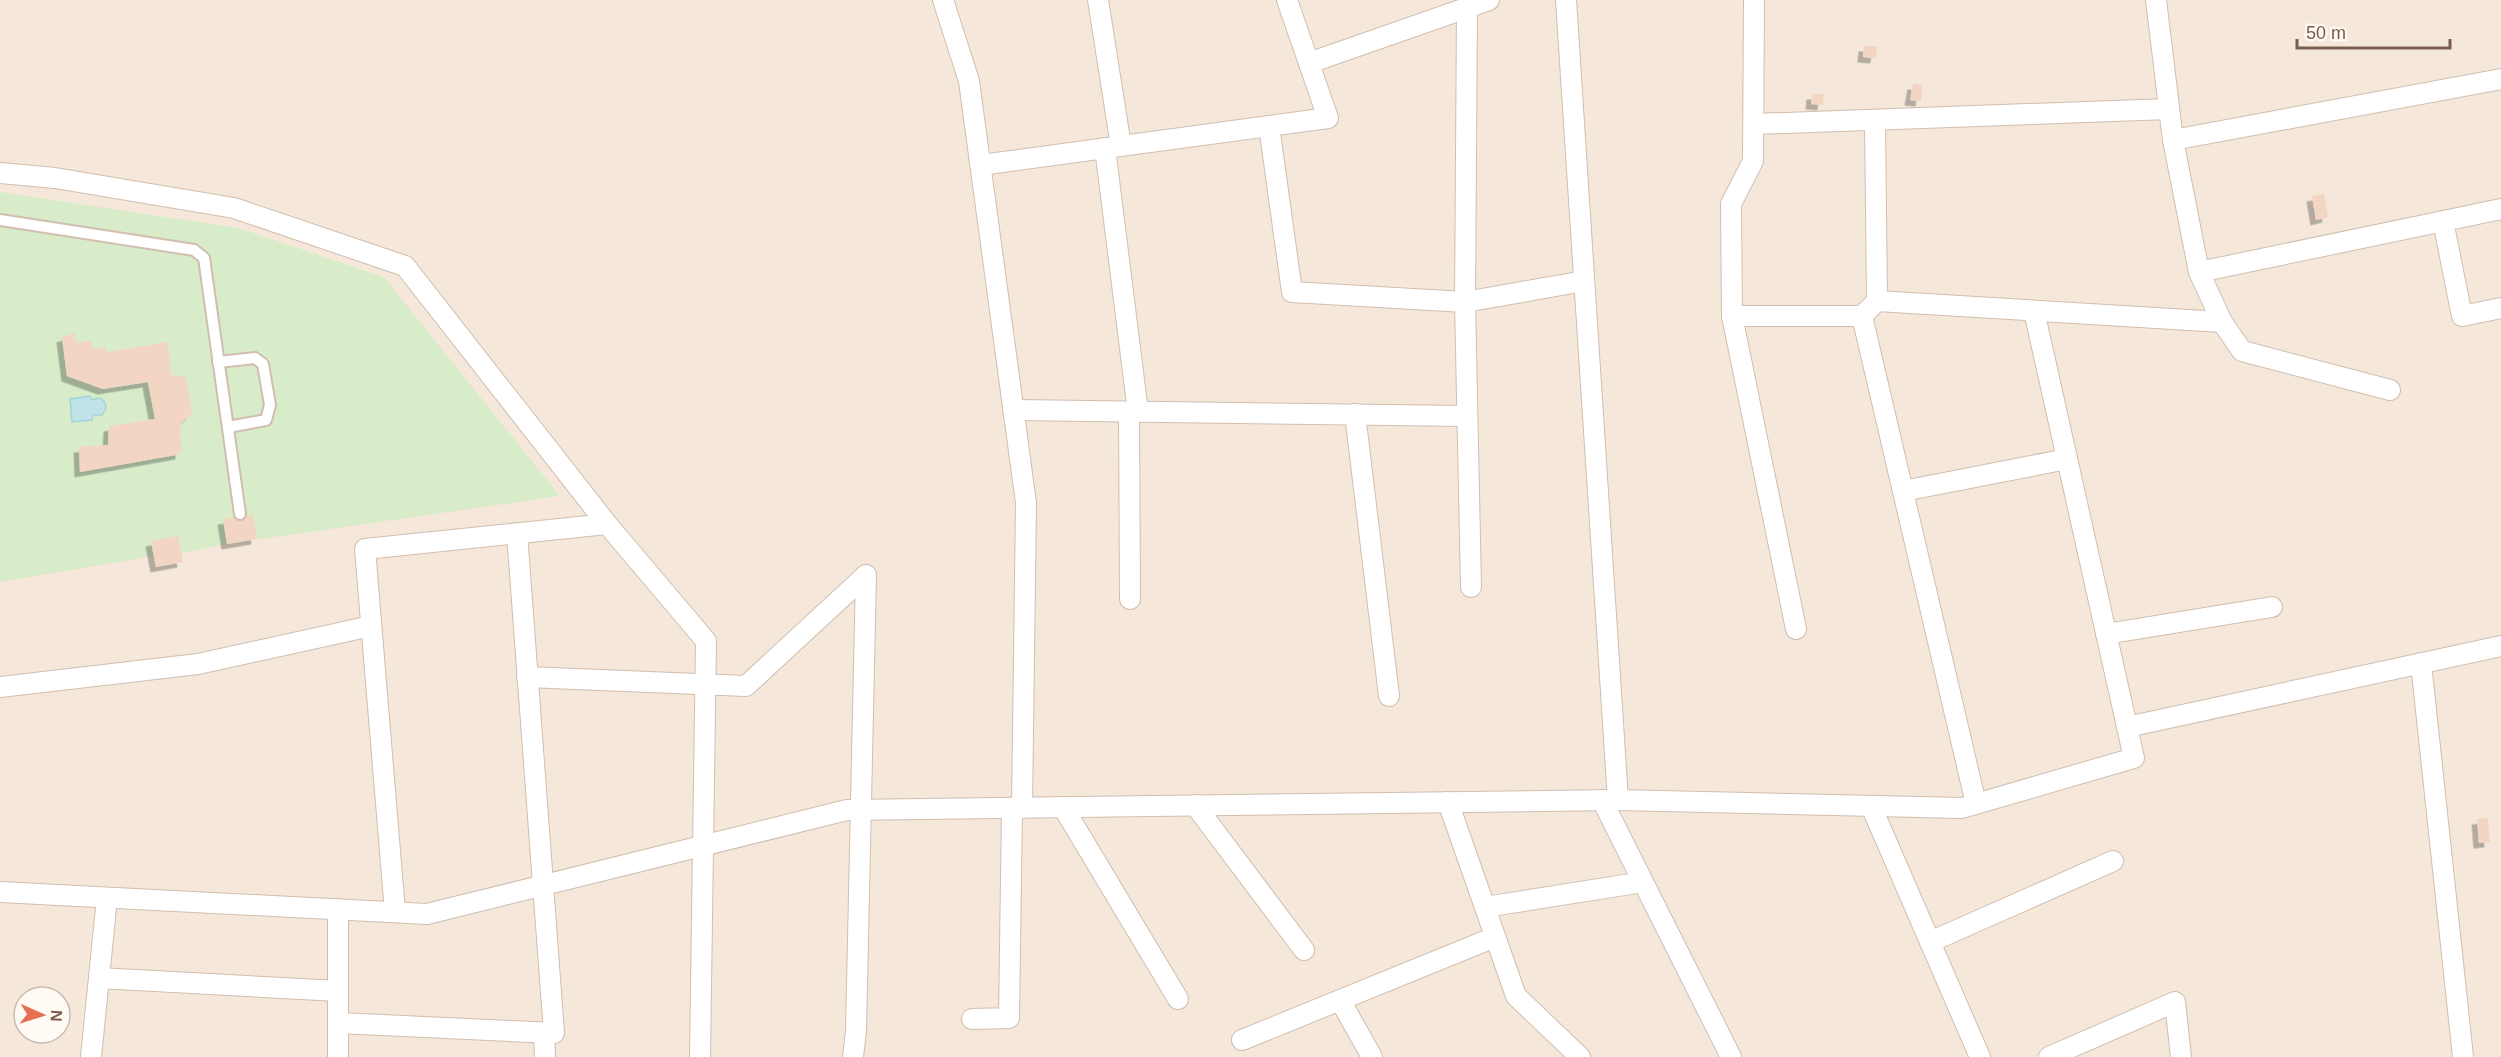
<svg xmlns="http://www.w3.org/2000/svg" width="2501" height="1057" font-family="Arial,sans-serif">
<defs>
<filter id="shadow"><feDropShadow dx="-5.5" dy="5.5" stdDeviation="0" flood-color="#0004"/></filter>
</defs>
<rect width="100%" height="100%" fill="#fdf6ec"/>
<path fill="#f5e8da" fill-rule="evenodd" d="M0 0H2501V1057H0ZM24 997H60V1033H24Z"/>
<path fill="#d8ecc9" d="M0 192 238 228 384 277 560 496 227 544 182 553 183 562 156 567 153 556 0 582Z"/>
<path fill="#bfe3e8" stroke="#a5d3da" stroke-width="1.5" d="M90 396 92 400 100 398 105 402 106 408 102 415H93L92 420 72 422 70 399Z"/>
<g fill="#f3d5c3" filter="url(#shadow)">
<path d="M1864 46H1877L1876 58 1863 57Z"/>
<path d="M1913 84 1923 85 1921 101 1910 100Z"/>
<path d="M1812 94H1824L1823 105 1811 104Z"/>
<path d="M2324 194 2328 217 2316 220 2312 196Z"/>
<path d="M75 333 76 343 89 340 94 349 105 347 107 352 168 342 171 375 186 377 192 414 180 424 181 454 80 472 79 447 108 445 109 426 155 419 148 382 103 389 67 376 62 337Z"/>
<path d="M253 515 257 539 227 544 223 519Z"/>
<path d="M178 536 183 562 156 567 151 541Z"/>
<path d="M2488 818 2490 842 2479 843 2477 819Z"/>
</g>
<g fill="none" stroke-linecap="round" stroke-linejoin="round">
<defs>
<g id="lane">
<path d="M0 220 194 250 204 258 240 514"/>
<path d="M218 362 255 358 263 364 270 405 266 420 228 427"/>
</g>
<g id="street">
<path d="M943 0 969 81 1026 503 1022 808"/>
<path d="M1098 0 1121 146"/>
<path d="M1566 0 1618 800 1962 808 2134 758 2034 311"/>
<path d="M1754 0 1753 161 1731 204 1732 316 1796 629"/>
<path d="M2156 0 2173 140 2199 272 2222 322 2242 351 2390 390"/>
<path d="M1467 8 1465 302 1471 587"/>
<path d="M1309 63 1489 0"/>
<path d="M1754 124 2169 109"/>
<path d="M1269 126 1292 292 1465 302 1584 281"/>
<path d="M2173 140 2501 79"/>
<path d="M1105 148 1138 412"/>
<path d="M981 165 1328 118 1287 0"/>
<path d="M0 173 55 178 234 208 405 266 607 524 706 641 700 1057"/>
<path d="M2443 221 2462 316 2501 308"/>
<path d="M2199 272 2501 209"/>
<path d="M1877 301 2222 322"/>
<path d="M1732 316H1862L1877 301 1875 120"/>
<path d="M1862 316 1976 804"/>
<path d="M1013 410 1467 416"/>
<path d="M1129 412 1130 599"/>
<path d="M1355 414 1389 696"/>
<path d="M1903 491 2067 459"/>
<path d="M2106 634 2272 607"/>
<path d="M2421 663 2463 1057"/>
<path d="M527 677 746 686 866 575"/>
<path d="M0 687 198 664 371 626"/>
<path d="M2127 727 2501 646"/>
<path d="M1602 800 1731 1057"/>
<path d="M1448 802 1516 996 1580 1057"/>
<path d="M1195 805 1304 950"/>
<path d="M1871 806 1980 1057"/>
<path d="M1063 807 1178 999"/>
<path d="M0 892 427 914 847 810 1618 800"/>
<path d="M1485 907 1643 882"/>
<path d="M395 912 365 549 607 524"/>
<path d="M1930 942 2113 861"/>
<path d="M99 978 338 991"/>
<path d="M1340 1000 1372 1057"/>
<path d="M972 1019 1009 1018 1012 808"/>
<path d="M338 1023 554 1033 517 533"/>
<path d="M544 1033 545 1057"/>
<path d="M1242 1040 1495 937"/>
<path d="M91 1057 107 898"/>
<path d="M338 1057V909"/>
<path d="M853 1057 856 1031 866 575"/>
<path d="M2049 1057 2175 1002 2181 1057"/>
</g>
</defs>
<use href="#lane" stroke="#d1beb0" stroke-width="14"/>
<use href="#street" stroke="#d1beb0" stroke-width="22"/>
<use href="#lane" stroke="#fff" stroke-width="10"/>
<use href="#street" stroke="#fff" stroke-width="20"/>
</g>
<g transform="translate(42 1015) rotate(93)"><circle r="28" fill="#fffaf3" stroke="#cabbb1" stroke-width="1.5"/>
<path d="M0-4.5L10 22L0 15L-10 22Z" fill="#e76f51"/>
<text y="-9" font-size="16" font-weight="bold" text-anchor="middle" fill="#7a5c4d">N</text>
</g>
<path d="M2297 39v9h153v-9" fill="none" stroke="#7a5c4d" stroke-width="3"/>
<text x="2306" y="39" font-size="18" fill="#7a5c4d" stroke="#fffaf3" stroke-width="4.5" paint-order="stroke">50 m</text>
</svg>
